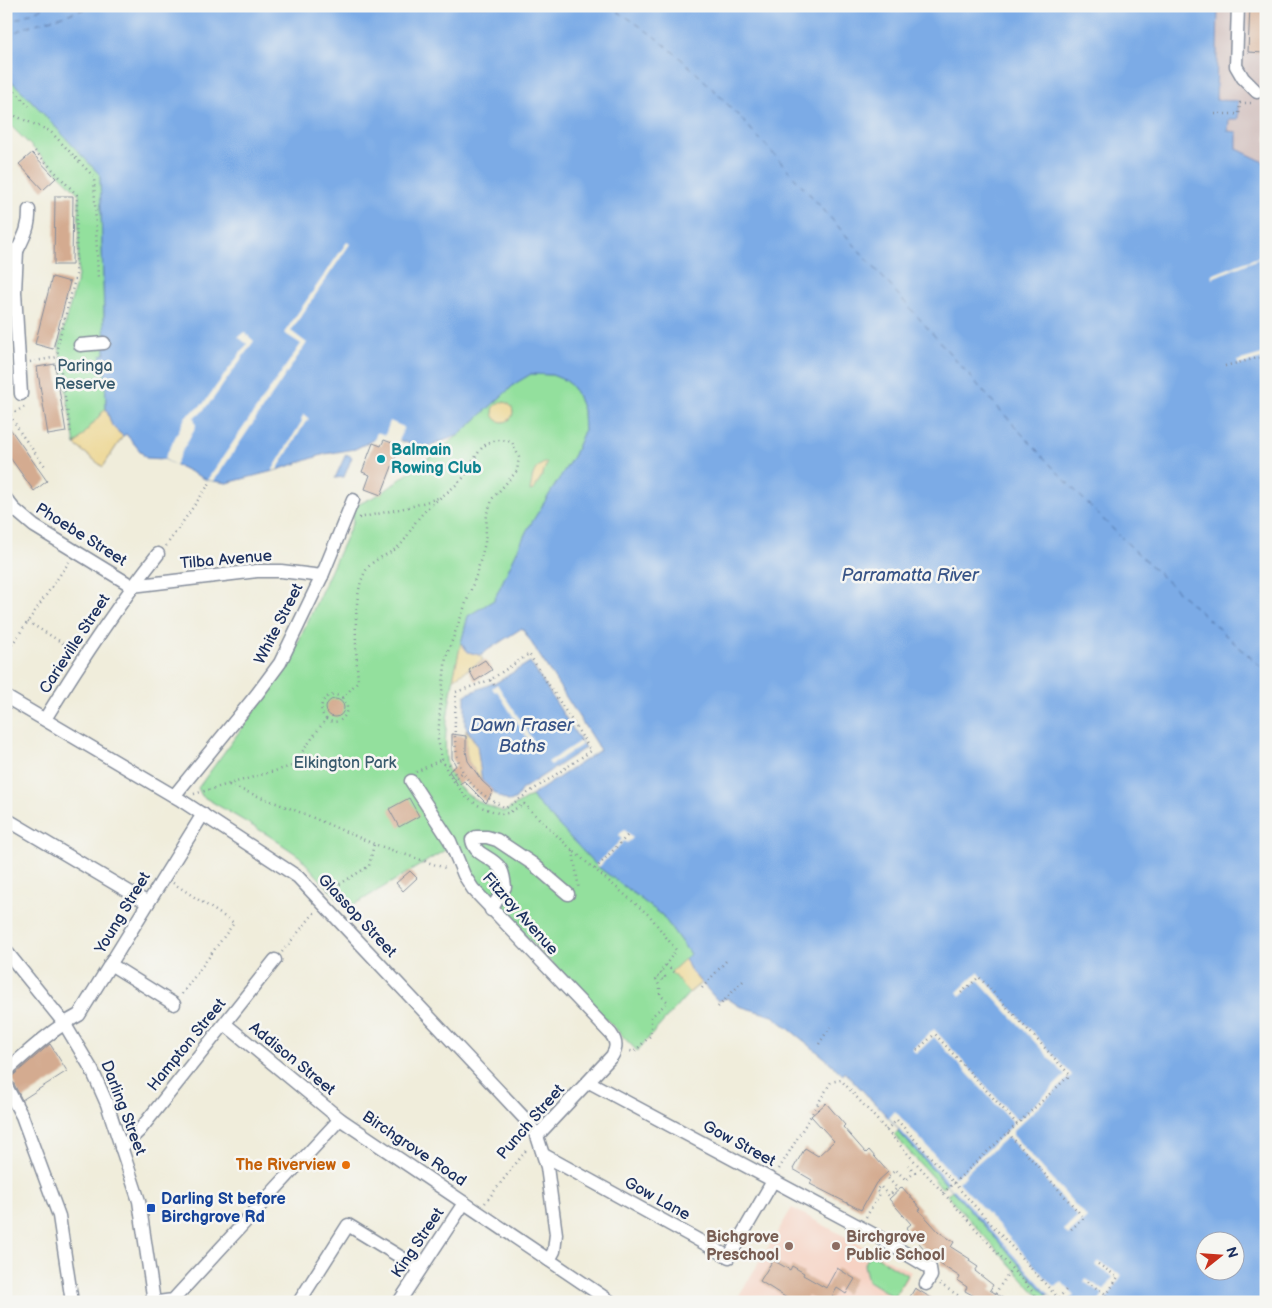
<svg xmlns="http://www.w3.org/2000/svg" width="1272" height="1308" font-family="'Balsamiq Sans',sans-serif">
<rect width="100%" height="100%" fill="#f6f6f2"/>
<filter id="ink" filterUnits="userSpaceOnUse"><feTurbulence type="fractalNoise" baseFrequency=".02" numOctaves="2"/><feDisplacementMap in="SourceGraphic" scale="10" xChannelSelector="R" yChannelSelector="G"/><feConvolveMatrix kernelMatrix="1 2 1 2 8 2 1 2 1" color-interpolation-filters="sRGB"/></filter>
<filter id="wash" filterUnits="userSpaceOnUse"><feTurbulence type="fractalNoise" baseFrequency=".0096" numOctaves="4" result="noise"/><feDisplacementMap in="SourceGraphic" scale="20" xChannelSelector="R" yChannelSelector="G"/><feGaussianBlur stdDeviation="1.12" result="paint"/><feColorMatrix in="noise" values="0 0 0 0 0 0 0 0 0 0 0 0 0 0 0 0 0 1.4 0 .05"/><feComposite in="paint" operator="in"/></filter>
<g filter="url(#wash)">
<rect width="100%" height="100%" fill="#f0eddb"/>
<path fill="#f6d2c3" d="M792 1208 911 1272 893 1302H735Z"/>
<path fill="#d1bfbd" d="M1218 6H1266L1264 53 1266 55V163L1237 149 1228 131 1229 119H1238V101H1216Z"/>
<g fill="#93e09d" stroke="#57887e">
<path d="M6 81 15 84 27 96 100 175 105 354 101 355 105 364 106 408 75 445 59 346 78 276 79 194 6 121Z"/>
<path d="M531 374 552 375 567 381 576 392 583 410 584 431 574 455 527 530 494 600 468 616C460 647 435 748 450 774 463 797 480 803 504 812L531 796 597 866 662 915 690 954 691 971 701 983 689 993 637 1051 492 901 480 886 457 843 347 909 299 856 268 835 202 796 198 788 288 665 353 522V507L382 493 459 435 516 383Z"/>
<path d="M898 1131 946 1184 942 1188 894 1135Z"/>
<path d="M952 1190 1047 1295 1042 1300 947 1195Z"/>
<path d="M871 1253 907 1275 894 1297 868 1281 864 1265Z"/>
</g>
<g fill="#eeda9e" stroke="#84847e">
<circle cx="503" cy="412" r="10"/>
<path d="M106 408 112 426 123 436 103 467 75 445Z"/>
<path d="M544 463H547L542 476 533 490 530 491C533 477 531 470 544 463Z"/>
<path d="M461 643 468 652 480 655 483 660 453 679Z"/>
<path d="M466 729 477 745 482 781 468 761 466 751Z"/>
<path d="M685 959 691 971 701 983 689 993 671 972Z"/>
</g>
<g fill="#7cabe6" stroke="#4c6da2" fill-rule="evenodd">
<path d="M6 6H1218L1216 100 1238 101V119H1229L1228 131 1237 132V149L1266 163V1302H1056L1049 1294 1047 1295 898 1131 899 1129 845 1072 843 1075 825 1058 773 1016 739 1006 727 998 718 1001 691 971 685 959 690 954 662 915 597 866 531 796 600 750 522 628 480 655 468 652 461 643 468 616 494 600 527 530 574 455 584 431 583 410 576 392 567 381 552 375 531 374 516 383 459 435 426 447 381 436 355 449 325 454 277 470 227 483 207 480 164 459 146 458 126 434 123 436 112 426 106 408 105 364H101V355L105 354V347L100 175 27 96 6 76ZM1204 1240H1234V1270H1204Z"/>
<path d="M346 454 352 457 344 477 335 478Z"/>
<path d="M530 662 585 748 521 790 516 799 510 802 498 796 482 781 477 745 465 725V695L493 683 494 684Z"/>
</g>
<g fill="#f0eddb">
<path d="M347 242 350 244 291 331 307 343 214 481 207 480 301 344 284 333Z"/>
<path d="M1266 254V256L1212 278 1211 275Z"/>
<path d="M244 332 254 341 213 399 200 414 194 417 196 426 175 465 164 459 186 416 203 404 247 344 238 337Z"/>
<path d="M1266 353V358L1239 365 1237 361Z"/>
<path d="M304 414 309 419 305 423 277 470 272 471 302 421 301 419Z"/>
<path d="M390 421 404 427 399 441 411 446 400 442 382 438 373 443 377 432 385 435Z"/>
<path d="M497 684 535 743 529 746 526 742 528 740 497 691 495 692 492 688Z"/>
<path d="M580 741 582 745 551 765 548 762Z"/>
<path d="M624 829 633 838 627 843 624 841 599 867 596 865 622 839 619 835Z"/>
<path d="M978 972 1072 1075 1013 1131V1135L1087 1218 1068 1235 1064 1230 1078 1217 1010 1139 1006 1138 965 1174 966 1176 959 1182 1054 1287 1061 1281 1074 1295 1066 1302H1056L954 1189 952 1190 946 1184 948 1182 889 1118 895 1111 955 1177 962 1171 963 1172 1012 1126V1122L934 1037 916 1054 912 1049 934 1029 1016 1119H1020L1065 1075 978 980 960 996 957 992Z"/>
<path d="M1098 1261 1122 1276 1105 1302H1098L1103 1294 1084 1282 1086 1279 1104 1290 1113 1277 1095 1265Z"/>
</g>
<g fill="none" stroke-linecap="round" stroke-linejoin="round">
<g stroke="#385487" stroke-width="1" stroke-dasharray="6 5" stroke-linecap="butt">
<path d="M608 6C666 38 713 88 757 136 809 192 859 251 910 308 969 375 1028 443 1091 507 1147 564 1206 618 1266 671"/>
<path d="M6 24 47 6"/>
<path d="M6 36 29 26 95 6"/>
</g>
</g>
<g id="blocks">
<g fill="#d4ab90">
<path d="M1250 6H1265L1264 53 1248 52Z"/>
<path d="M32 153 56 178 43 190 19 164Z"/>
<path d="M55 196H73L72 265H54Z"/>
<path d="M52 277 70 282 53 349 35 344Z"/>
<path d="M55 364 66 432 48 435 37 367Z"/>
<path d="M6 423 47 481 34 491 6 452Z"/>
<path d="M384 440 400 446 381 495 365 489 370 475 362 472 373 443 381 446Z"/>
<path d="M485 660 492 670 475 681 469 670Z"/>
<circle cx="335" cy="708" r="9"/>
<path d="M452 734 466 736V751L468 761 482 781 493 791 486 803 464 781 458 785 449 771 456 766 452 758Z"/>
<path d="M409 798 419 816 399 827 389 809Z"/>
<path d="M410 871 417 878 403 891 396 883Z"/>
<path d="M50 1044 67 1071 22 1100 13 1082 9 1079Z"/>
<path d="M826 1103 845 1125 843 1127 866 1153 869 1150 888 1172 876 1183 861 1210 810 1184 812 1180 793 1169 805 1148 818 1156 834 1141 811 1116Z"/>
<path d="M902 1187 921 1209 919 1210 939 1232 954 1242 951 1247 970 1259 969 1261 978 1267 975 1271 993 1285 990 1290 1009 1302H970L974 1296 965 1291 967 1287 958 1281 960 1277 940 1264 942 1261 927 1252 906 1228 911 1224 889 1199Z"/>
<path d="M773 1260 790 1270 792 1266 804 1273 803 1275 826 1288 837 1268 855 1279 846 1294 837 1288 829 1302H818L808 1296 804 1302H793L760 1281Z"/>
<path d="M915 1288 938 1302H907Z"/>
</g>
</g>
</g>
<g filter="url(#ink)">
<use href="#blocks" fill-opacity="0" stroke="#868e9c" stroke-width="1"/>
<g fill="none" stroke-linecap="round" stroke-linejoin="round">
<defs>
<g id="minor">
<path d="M1238 6 1236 66 1243 78 1257 92"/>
<path d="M6 249 17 251 15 292 21 394"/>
<path d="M17 251C24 237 30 226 29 210"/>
<path d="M80 345 104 343"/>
<path d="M6 499 14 509 34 526 132 586"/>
<path d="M132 586 257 571H281L322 576"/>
<path d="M6 697 179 799 298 877 526 1120 537 1136 547 1167 556 1234 554 1251 549 1260"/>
<path d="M45 719C80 662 116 607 158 554"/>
<path d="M411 781 450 841 464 875 473 889 611 1034C617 1042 617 1048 612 1056L537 1136"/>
<path d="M174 796 257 694 280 663 322 576 353 500"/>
<path d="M6 819 148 903"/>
<path d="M491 910 505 887C504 881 504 873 500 868 492 856 475 856 472 840L476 837H487L497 840 533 864 568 894"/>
<path d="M6 951 64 1023 92 1070 107 1104 139 1201 154 1302"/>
<path d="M110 964 174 1004"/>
<path d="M225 1024 340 1119 611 1302"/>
<path d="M6 1071C29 1051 52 1029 79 1015L203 814"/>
<path d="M589 1082 873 1234 930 1268 931 1276 926 1284"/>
<path d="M6 1086 22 1116 59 1216 72 1302"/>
<path d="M121 1148 139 1131 275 960"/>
<path d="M544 1155 729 1257 773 1181"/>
<path d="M158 1302 173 1300 340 1119"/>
<path d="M299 1302 348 1225 420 1269"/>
<path d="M399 1302 464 1203"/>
</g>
</defs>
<use href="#minor" stroke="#868e9c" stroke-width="15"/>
<g stroke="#868e9c" stroke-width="2.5" stroke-dasharray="1 4" stroke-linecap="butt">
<path d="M6 88 13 89 29 106"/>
<path d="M6 112 50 131 94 177 98 279"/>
<path d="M1215 114H1239L1240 103H1253"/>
<path d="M35 151 77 195 76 275 57 348 71 433"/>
<path d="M30 362 58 357"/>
<path d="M103 364V361"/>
<path d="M1225 366 1266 356"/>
<path d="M10 415 22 435 45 466"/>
<path d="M6 417 26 406"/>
<path d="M359 518 413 506 438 498"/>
<path d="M166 546 210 483"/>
<path d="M28 622 76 651"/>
<path d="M6 653 69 562"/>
<path d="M490 680 456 692C454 749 448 780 506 808L591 751 583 738 580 740"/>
<path d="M494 685 490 680 529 654 583 738"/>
<path d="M326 719C314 706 327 688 343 698"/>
<path d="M444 764H449L457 777 463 772"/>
<path d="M416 772 442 759"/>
<path d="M229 785 302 813 374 844 445 868"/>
<path d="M194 794 292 766 326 719C337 726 347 719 347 706L343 698 358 681C356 654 352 595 365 572 372 558 388 556 398 547 408 539 410 528 418 519 430 503 449 493 463 478 471 468 475 454 484 446 493 439 501 439 512 442L519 457 517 471 493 498 487 513 485 543 476 576 446 657 440 710 438 740 442 759 449 775 467 798 481 807 501 814 508 813 524 804 572 850 650 916 676 950 660 973 665 977 663 980 657 976 656 979 660 987V995L668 1002 651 1017V1035L634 1052 627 1050"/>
<path d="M573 851 579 890"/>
<path d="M595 869 628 835"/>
<path d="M173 883 234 923 181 995"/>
<path d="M327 892 369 866 374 844"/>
<path d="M282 952 315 912"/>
<path d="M666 965 674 972"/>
<path d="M702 988 726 961"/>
<path d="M718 1007 743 981"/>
<path d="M819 1044 830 1027"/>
<path d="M917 1050 935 1034 1017 1124"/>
<path d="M886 1130 897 1120 1058 1298"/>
<path d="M1008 1133 1084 1218 1069 1231"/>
<path d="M779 1169 831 1082 841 1080 1042 1302"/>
<path d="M943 1193 1070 1075 979 977 961 993"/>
<path d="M485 1203 528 1148"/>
<path d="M866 1217 880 1194 876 1190 880 1186 889 1196 897 1188 887 1177 896 1170 906 1180 915 1172 908 1165"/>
<path d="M1098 1264 1118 1277 1102 1302"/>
<path d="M1087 1282 1107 1295"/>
<path d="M940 1284 959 1296 962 1302"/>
<path d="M990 1302 1011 1269"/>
<path d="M1055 1302 1066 1290"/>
</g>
<use href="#minor" stroke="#fff" stroke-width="12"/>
</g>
</g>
<circle fill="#0f9aa8" stroke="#f6f6f2" stroke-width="2" cx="381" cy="459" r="5"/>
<circle fill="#e8710a" stroke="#f6f6f2" stroke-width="2" cx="346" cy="1165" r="5"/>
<rect fill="#1a4fb4" stroke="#f6f6f2" stroke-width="2" x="146" y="1203" width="10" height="10" rx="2.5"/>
<g fill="#8d6e63" stroke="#f6f6f2" stroke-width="2">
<circle cx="789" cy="1246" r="5"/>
<circle cx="836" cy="1246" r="5"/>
</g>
<g text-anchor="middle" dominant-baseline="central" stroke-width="5" stroke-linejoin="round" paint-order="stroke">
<g font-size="16" fill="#395b6e" stroke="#f6f6f2">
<text x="85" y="366">Paringa<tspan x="85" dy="18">Reserve</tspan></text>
<text x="345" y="763">Elkington Park</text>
</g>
<g font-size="16" font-weight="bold" fill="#0d838f" stroke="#f6f6f2" text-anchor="start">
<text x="391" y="450">Balmain<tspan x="391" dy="18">Rowing Club</tspan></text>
</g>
<g font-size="16" fill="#1b2f5e" stroke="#f6f6f2">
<text transform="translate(81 535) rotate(32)">Phoebe Street</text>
<text transform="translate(226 560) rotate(-5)">Tilba Avenue</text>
<text transform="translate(279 624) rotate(-63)">White Street</text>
<text transform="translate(75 644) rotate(-57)">Carieville Street</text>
<text transform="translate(123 913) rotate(-59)">Young Street</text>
<text transform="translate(520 914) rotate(48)">Fitzroy Avenue</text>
<text transform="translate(357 916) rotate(47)">Glassop Street</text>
<text transform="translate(187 1045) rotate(-51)">Hampton Street</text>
<text transform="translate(292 1059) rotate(39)">Addison Street</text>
<text transform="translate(123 1108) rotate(69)">Darling Street</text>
<text transform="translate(531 1122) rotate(-49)">Punch Street</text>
<text transform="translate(739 1144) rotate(28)">Gow Street</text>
<text transform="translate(414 1149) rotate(34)">Birchgrove Road</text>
<text transform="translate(657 1199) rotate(29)">Gow Lane</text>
<text transform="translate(418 1243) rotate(-56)">King Street</text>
</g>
<g font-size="16" font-weight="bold" fill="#c56008" stroke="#f6f6f2" text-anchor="end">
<text x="336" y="1165">The Riverview</text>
</g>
<g font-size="16" font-weight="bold" fill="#164399" stroke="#f6f6f2" text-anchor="start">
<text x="161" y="1199">Darling St before<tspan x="161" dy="18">Birchgrove Rd</tspan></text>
</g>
<g font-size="16" font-weight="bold" fill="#785e54" stroke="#f6f6f2" text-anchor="end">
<text x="779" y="1237">Bichgrove<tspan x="779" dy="18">Preschool</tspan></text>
<text x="846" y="1237" text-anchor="start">Birchgrove<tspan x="846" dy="18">Public School</tspan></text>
</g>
<g font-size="18" font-style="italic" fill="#385487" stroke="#f6f6f2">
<text x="910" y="575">Parramatta River</text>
<text x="522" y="725">Dawn Fraser<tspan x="522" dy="21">Baths</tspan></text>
</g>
</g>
<rect width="1272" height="1308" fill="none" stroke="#f6f6f2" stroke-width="25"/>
<g transform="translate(1220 1256) rotate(73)"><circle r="24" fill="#f6f6f2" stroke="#9ea6b7"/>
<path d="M0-4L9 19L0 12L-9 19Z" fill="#c8321e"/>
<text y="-8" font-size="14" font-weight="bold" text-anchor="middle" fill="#1b2f5e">N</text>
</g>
</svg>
